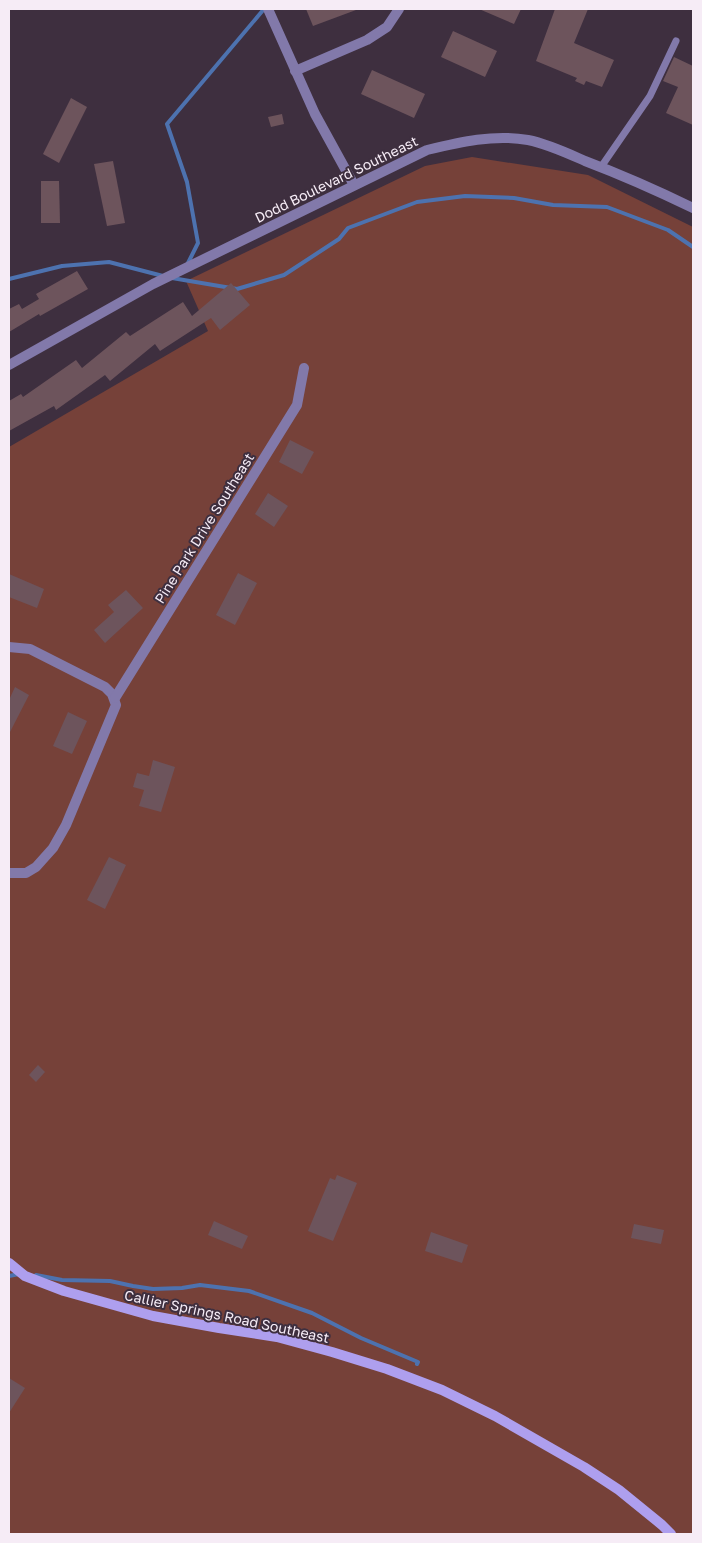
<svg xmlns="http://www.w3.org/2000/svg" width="702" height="1543" font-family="'Golos Text',sans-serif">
<rect width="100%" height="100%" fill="#3e2f3f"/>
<path fill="#764139" d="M472 157 588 175 693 227V1534H9V447L208 331 186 281 425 166Z"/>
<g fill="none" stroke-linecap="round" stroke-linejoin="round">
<g stroke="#4d72af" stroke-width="4">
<path d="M187 265 198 243 187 182 167 124 264 9"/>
<path d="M172 278 237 289 284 275 339 239 348 228 417 202 465 196 514 198 553 205 607 207 668 230 693 247"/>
<path d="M9 279 62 266 109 262 163 276"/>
<path d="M36 1275 62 1280 110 1281 133 1286 153 1289 182 1288 200 1285 249 1291 312 1313 361 1338 418 1362 417 1364"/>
<path d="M9 1276 19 1274"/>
</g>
</g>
<g fill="#6d545c">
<path d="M306 9H355L356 10 313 26Z"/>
<path d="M479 9H521L514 24Z"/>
<path d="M555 9H588L574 43 614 60 602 87 586 81 584 85 575 81 577 78 536 61Z"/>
<path d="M453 31 497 51 485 77 441 57Z"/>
<path d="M674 57 693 66V125L666 113 678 87 663 81Z"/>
<path d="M372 70 425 94 414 118 361 94Z"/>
<path d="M71 98 87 107 59 163 43 154Z"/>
<path d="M282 114 284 124 271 127 268 117Z"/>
<path d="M113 161 125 223 107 226 94 164Z"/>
<path d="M41 181H59L60 223H41Z"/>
<path d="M77 271 88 289 40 316 39 314 9 332V309L19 304 22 309 39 299 36 294Z"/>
<path d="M231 283 250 305 220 330 211 318 160 351 155 344 110 381 105 375 56 410 54 406 9 431V401L21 394 23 397 76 360 82 368 126 332 130 336 183 302 192 316Z"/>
<path d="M290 440 314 452 302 474 279 462Z"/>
<path d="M268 493 288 506 274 527 255 514Z"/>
<path d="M238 573 257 583 235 625 216 615Z"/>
<path d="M9 574 44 589 37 608 9 597Z"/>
<path d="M126 590 143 608 105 643 94 630 114 612 108 605Z"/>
<path d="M15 687 29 695 9 734V700Z"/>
<path d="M68 712 87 721 72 754 53 746Z"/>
<path d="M153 760 175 767 161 812 139 806 144 790 133 787 137 773 149 776Z"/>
<path d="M109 857 126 865 105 909 87 900Z"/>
<path d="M38 1065 45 1072 36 1082 29 1075Z"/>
<path d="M337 1175 357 1183 333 1241 308 1231 330 1178 335 1180Z"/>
<path d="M214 1221 248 1236 242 1249 208 1235Z"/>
<path d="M634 1224 664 1230 661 1244 631 1238Z"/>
<path d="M431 1232 468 1245 462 1263 425 1251Z"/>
<path d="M9 1378 25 1388 9 1413Z"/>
</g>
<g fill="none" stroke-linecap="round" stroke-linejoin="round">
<path stroke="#8279aa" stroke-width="7" d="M601 167 650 96 676 41"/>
<g stroke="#8279aa" stroke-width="10">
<path d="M268 9 315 114 354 185"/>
<path d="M295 71 367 40 387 27 399 9"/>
<path d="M9 365 153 284 427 150C460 142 494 134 528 140 548 144 567 153 585 161 622 175 658 191 693 208"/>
<path d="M9 647 30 649 105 687 112 694 116 705 66 825 53 848 36 867 26 873H9"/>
<path d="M115 698 297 405 304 368"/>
</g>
<path stroke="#ae9fee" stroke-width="10" d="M9 1263 25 1276 64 1291 153 1316 219 1328 277 1337 332 1352 387 1369 442 1390 495 1416 584 1467 619 1490 662 1525 671 1534"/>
</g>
<g text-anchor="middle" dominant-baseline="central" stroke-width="4" stroke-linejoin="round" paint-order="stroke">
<g font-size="14" fill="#f6ecf6" stroke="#3e2f3f">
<text transform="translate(336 179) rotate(-26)">Dodd Boulevard Southeast</text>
<text transform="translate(204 528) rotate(-58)">Pine Park Drive Southeast</text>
<text transform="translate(227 1316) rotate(12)">Callier Springs Road Southeast</text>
</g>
</g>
<rect width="702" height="1543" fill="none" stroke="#f6ecf6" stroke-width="20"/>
</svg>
